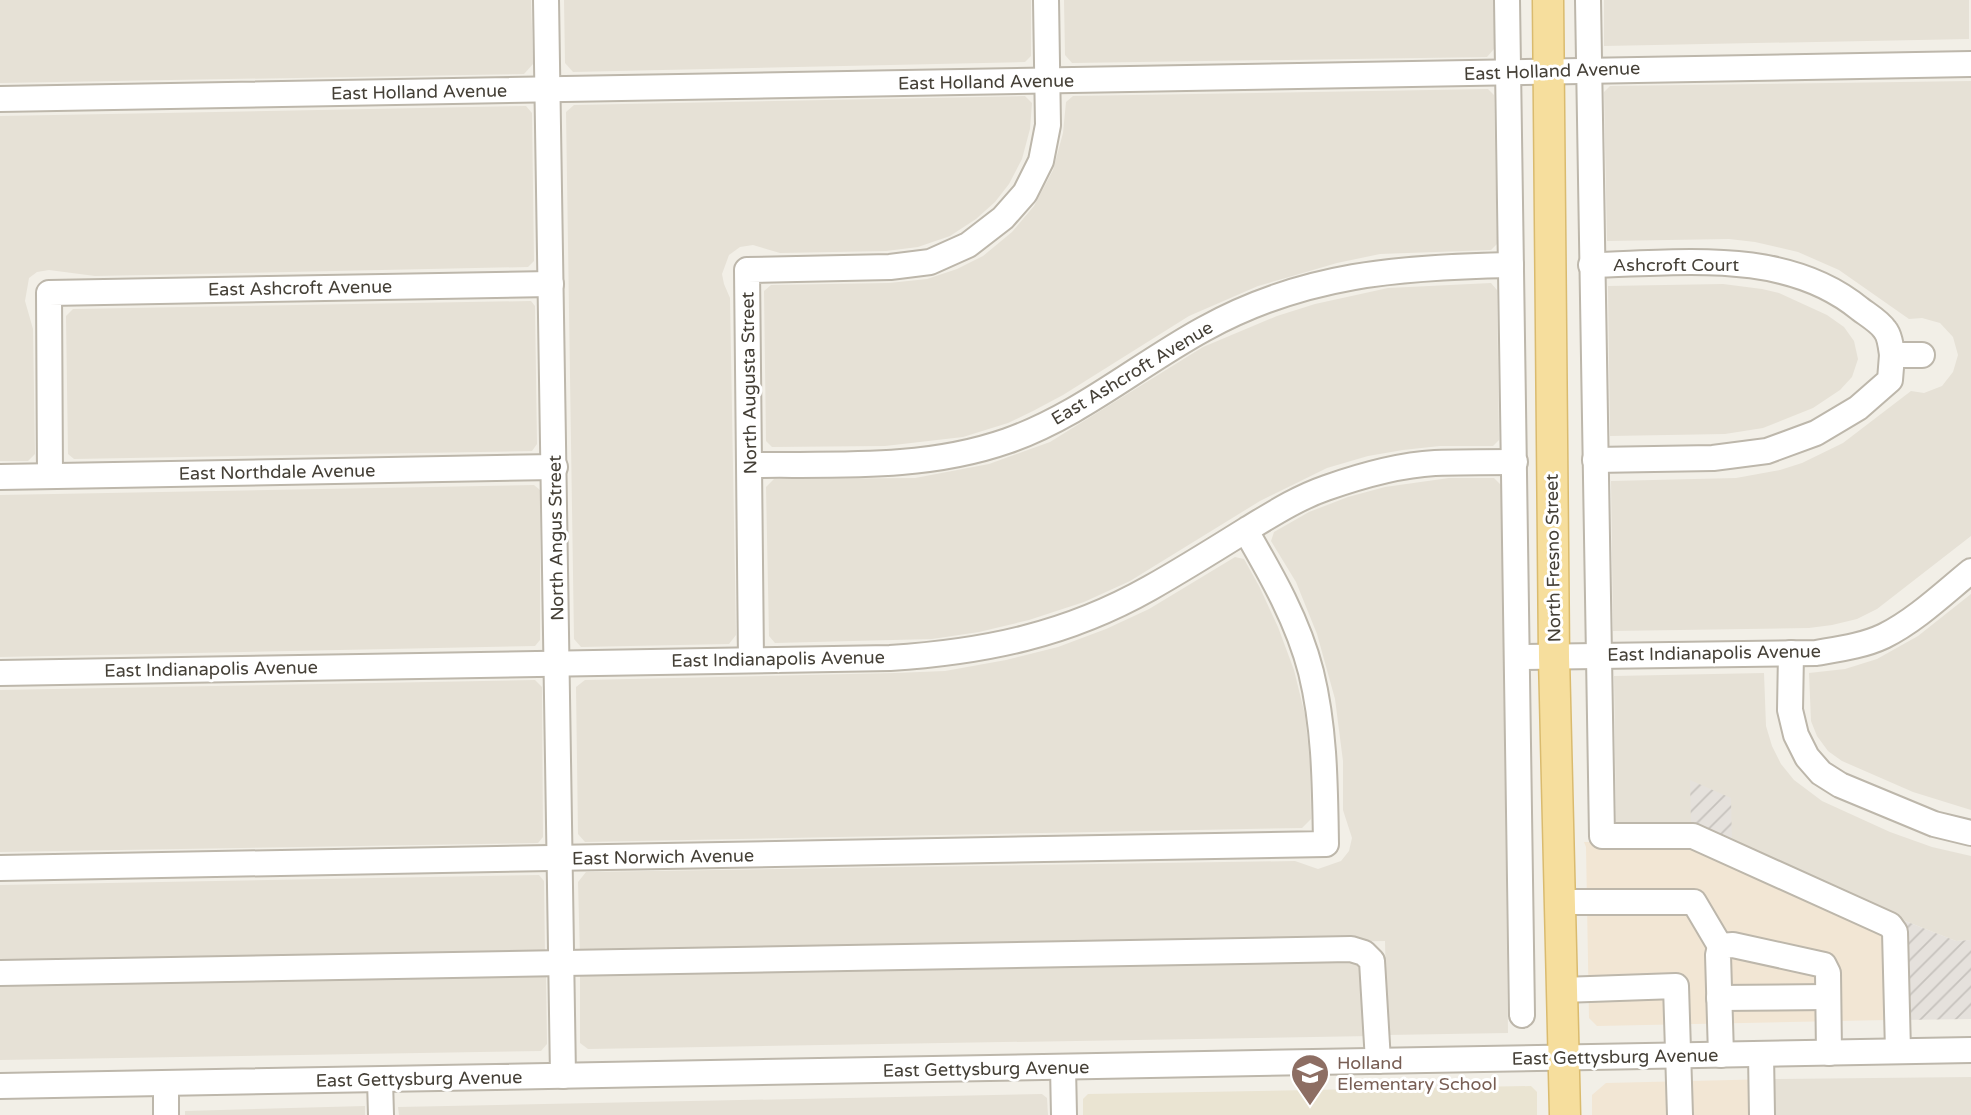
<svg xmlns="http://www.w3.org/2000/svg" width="1971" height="1115" font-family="'Varela Round',sans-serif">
<defs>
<pattern id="industrial-furrows" width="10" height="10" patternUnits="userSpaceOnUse" patternTransform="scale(1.75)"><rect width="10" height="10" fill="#e5e1dc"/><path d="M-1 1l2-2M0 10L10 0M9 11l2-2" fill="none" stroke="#c6c2bd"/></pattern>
</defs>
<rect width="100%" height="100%" fill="#f2efe7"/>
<g fill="#e6e1d6">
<path d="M0 0H531L533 64 524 74 0 83Z"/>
<path d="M564 0H1031V56L1025 62 573 72 565 63Z"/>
<path d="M1064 0H1494V49L1487 57 1072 63 1065 55Z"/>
<path d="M1604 0H1969V39L1604 46Z"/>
<path d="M1971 81V536L1877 609 1857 619 1832 625 1809 628 1613 631 1611 481 1736 478 1780 470 1802 463 1843 443 1911 391 1924 393 1942 386 1953 372 1958 355 1953 337 1940 323 1922 318 1909 319 1839 270 1798 252 1755 242 1729 239 1607 241 1604 92 1610 86Z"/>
<path d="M1488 89 1494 95 1497 244 1491 250 1380 254 1337 263 1258 286 1189 316 1063 395 1033 411 1008 423 963 437 885 446 772 447 766 441 764 291 771 285 889 283 927 279 957 269 983 256 1012 232 1034 206 1053 170 1063 133 1066 102 1073 96Z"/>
<path d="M1025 96 1032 103 1030 129 1022 159 1009 184 995 202 976 219 950 236 918 247 886 251 780 253 753 245 740 247 729 255 722 274 724 284 730 298 736 635 729 644 581 647 574 639 566 112 574 105Z"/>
<path d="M526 106 532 113 534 261 528 267 95 276 49 270 37 272 29 278 25 301 33 329 35 454 28 461H0V116Z"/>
<path d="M1491 283 1497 290 1499 440 1493 446H1440L1403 450 1368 456 1327 468 1260 501 1130 581 1084 602 1029 620 979 632 932 639 775 643 769 636 766 487 774 479 915 478 989 464 1050 442 1203 347 1277 316 1315 304 1388 288Z"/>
<path d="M1723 284 1762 289 1779 293 1827 315 1844 327 1854 341 1858 359 1852 377 1840 390 1813 408 1763 428 1725 434 1610 436 1608 286Z"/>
<path d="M531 301 535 306 537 444 532 451 74 459 68 454 66 316 73 309Z"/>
<path d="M1449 478H1494L1501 485 1508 1033 1387 1035 1385 941 580 956 578 882 586 872 1295 861 1318 869 1341 861 1349 851 1352 838 1343 810V761L1335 699 1317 634 1296 582 1271 541 1274 532 1309 512 1348 497 1385 487Z"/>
<path d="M534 485 540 490V640L535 646 0 657V495Z"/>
<path d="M1235 557 1244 559 1259 586 1278 627 1294 670 1305 715 1310 763 1311 819 1302 828 585 842 578 834 576 687 585 680 895 673 945 671 1006 660 1058 647 1106 629 1149 609Z"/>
<path d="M1971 594V810L1913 792 1842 761 1828 751 1817 736 1811 721 1809 673 1845 669 1877 659 1918 636Z"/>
<path d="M1764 673 1766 726 1772 746 1781 764 1794 780 1822 801 1890 832 1932 847 1971 856V940L1956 941 1900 919 1732 844 1691 781V825L1616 827 1614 676Z"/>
<path d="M535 680 542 687 543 837 538 843 0 852V690Z"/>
<path d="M539 875 544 881 545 956 0 965V885Z"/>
<path d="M1354 957 1364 963 1371 1036 588 1049 580 1043V971Z"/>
<path d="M546 972 547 1044 541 1051 0 1060V982Z"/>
<path d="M1971 1077V1115H1774L1773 1079Z"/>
<path d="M1042 1094 1047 1098 1048 1115H399L398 1107Z"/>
<path d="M365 1106V1115H185V1111Z"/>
</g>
<g fill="#f2e6d4">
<path d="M1688 840 1885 928 1887 1020 1597 1026 1589 1018 1586 847 1584 842Z"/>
<path d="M1773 1079 1774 1115H1592V1095L1606 1083Z"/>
</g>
<g fill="url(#industrial-furrows)">
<path d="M1690 780 1731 798 1732 844 1691 825Z"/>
<path d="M1900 919 1956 941 1971 940V1019L1902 1020Z"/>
</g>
<path fill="#eae4d2" d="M1531 1086 1537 1092V1115H1083V1099L1088 1094Z"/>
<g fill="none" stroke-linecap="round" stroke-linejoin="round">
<defs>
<g id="minor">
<path d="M546 0 563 1076"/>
<path d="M1507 0 1522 1015"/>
<path d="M1588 0 1602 836H1693L1890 925 1895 932 1898 1051"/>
<path d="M0 99 1971 64"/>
<path d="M1591 265C1681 263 1786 248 1860 309 1868 315 1880 322 1885 330 1890 336 1891 348 1892 355"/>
<path d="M1595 460 1713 458 1767 451 1816 433 1858 408 1890 380 1892 355H1922"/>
<path d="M750 465C836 464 924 470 1007 441 1079 416 1138 365 1204 329 1303 274 1401 267 1511 265"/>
<path d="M50 476 49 293 551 284"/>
<path d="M0 477 555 467"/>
<path d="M1791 653 1790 710 1796 735 1807 757 1821 773 1840 785 1934 824 1971 833"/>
<path d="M1517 657 1816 653C1839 649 1863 646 1884 636 1916 620 1944 593 1971 571"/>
<path d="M751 660 747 270 890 267 930 262 968 245 1003 218 1025 193 1041 161 1048 125 1046 0"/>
<path d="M0 673 890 658C984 652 1067 635 1150 588 1182 570 1214 550 1246 530 1271 515 1297 498 1326 488 1360 476 1398 465 1435 463 1461 462 1488 462 1515 462"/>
<path d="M0 868 1326 844C1325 786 1325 729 1311 672 1298 621 1272 576 1246 531"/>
<path d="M1559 902H1694L1720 946"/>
<path d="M0 973 1351 949 1364 953 1372 961 1378 1061"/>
<path d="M1562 990 1676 986 1680 1115"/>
<path d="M1719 998 1828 997"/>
<path d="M1761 1054 1762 1115"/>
<path d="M1721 1055 1718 955 1720 946 1733 945 1824 965 1828 973 1829 1053"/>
<path d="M1063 1067 1064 1115"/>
<path d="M380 1080 381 1115"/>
<path d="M166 1084V1115"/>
<path d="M0 1086 1971 1050"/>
</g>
<path id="major" d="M1548 0 1554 657 1565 1115"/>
</defs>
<use href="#minor" stroke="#bdb7ab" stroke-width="28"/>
<use href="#major" stroke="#dabb6e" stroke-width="33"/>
<use href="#minor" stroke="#fff" stroke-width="24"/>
<use href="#major" stroke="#f6de9d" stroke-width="30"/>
</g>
<defs>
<symbol id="school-pin" viewBox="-11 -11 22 30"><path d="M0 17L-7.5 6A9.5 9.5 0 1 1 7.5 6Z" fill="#8d6e63" stroke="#fff"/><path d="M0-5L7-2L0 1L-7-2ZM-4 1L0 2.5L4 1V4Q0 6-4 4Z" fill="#fff"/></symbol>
</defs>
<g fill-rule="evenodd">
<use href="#school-pin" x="1288" y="1051" width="44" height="60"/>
</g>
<g text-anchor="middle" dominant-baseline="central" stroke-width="6" stroke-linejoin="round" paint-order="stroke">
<g font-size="18" fill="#454037" stroke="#fff">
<text transform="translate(1552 71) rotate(-2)">East Holland Avenue</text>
<text transform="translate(986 82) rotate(-1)">East Holland Avenue</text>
<text transform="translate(419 92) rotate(-1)">East Holland Avenue</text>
<text x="1676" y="265">Ashcroft Court</text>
<text transform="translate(300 288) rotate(-1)">East Ashcroft Avenue</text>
<text transform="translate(1132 373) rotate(-31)">East Ashcroft Avenue</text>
<text transform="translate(749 383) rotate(-91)">North Augusta Street</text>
<text transform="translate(277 472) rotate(-1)">East Northdale Avenue</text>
<text transform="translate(556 538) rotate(-91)">North Angus Street</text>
<text transform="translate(1553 558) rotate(-91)">North Fresno Street</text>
<text transform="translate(1714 653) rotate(-1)">East Indianapolis Avenue</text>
<text transform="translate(778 659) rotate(-1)">East Indianapolis Avenue</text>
<text transform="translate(211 669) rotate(-1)">East Indianapolis Avenue</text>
<text transform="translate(663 857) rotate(-1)">East Norwich Avenue</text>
<text transform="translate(1615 1057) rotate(-1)">East Gettysburg Avenue</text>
<text transform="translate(986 1069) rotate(-1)">East Gettysburg Avenue</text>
<text transform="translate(419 1079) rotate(-1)">East Gettysburg Avenue</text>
</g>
<g font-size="18" fill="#785e54" stroke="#fff" text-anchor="start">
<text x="1337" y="1063">Holland<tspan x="1337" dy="21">Elementary School</tspan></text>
</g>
</g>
</svg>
